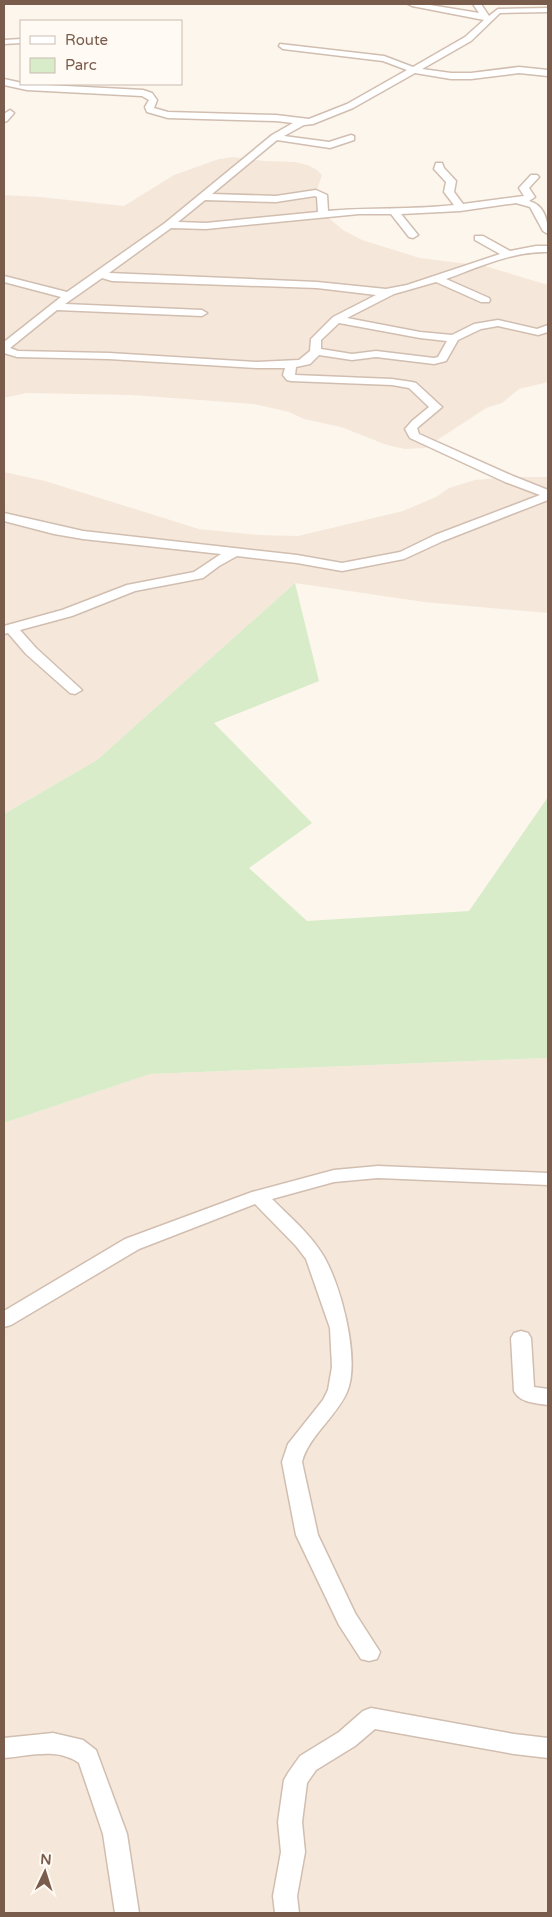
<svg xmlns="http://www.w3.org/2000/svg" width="552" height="1917" font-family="'Varela Round',sans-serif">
<rect width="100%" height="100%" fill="#fdf6ec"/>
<g fill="#f5e8da">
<path d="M233 157 264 161 295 162 308 165 317 170 322 175 316 193 324 214 343 230 362 240 420 258 485 266 548 285V382L519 389 502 403 486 408 474 416 425 448 405 449 387 445 341 427 304 419 289 412 254 404 131 395 26 393 4 398V195L40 197 124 206 174 175 219 159Z"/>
<path d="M4 472 45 481 199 529 259 535 298 536 403 511 436 497 449 488 475 480 509 477H548V613L424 602 295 583 97 760 4 814Z"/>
<path d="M548 1058V1913H4V1123L150 1074Z"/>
</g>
<path fill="#d8ecc9" d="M295 583 319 681 214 723 312 823 249 868 307 921 469 911 548 797V1058L150 1074 4 1123V814L97 760Z"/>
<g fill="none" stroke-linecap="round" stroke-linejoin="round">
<defs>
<g id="minor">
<path d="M408 4H424L479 13 473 4H481L489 16 498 9 548 8V12L500 13 471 41 422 69 451 73H471L519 67 548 70V76L519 73 471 79H451L415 73 353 108 313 124 304 125 284 136 329 142 351 135 354 136V140L330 148 277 140 212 194 276 196 316 190 327 195 328 211C370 207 411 210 454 205L444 192 446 182 434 169 436 163H442L444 168 456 181 454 192 463 204 524 196 519 188 531 175H537L539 177 529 188 535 197 529 201C544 205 548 220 548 234L543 231 530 207 516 203 460 211 401 214 418 235 413 238 409 237 391 214H359L206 229 171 228 109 273 317 282 386 289 407 285 500 254 475 240V236H483L510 251 536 246H548V252C513 251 479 267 446 279L489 298 490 300 489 302H481L436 282 394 294 347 318 420 332 452 335 474 324 498 320 537 329 548 325V332L538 335 498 326 481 329 458 340 446 361 434 364 376 357 352 360 319 355 310 364 296 367 295 375 392 379 412 382 416 383 442 407 417 428 419 434 513 476 548 490V500L443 541 404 559 342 571 297 563 237 556 219 566 203 578 135 591 72 616 20 630 36 648 82 690 75 694 70 693 26 654 8 633 4 634V626L62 610 127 585 194 572 221 554 83 539 54 534 4 521V513L83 531 297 555 342 563 400 552 435 535 540 495 505 482 410 438 405 429 412 421 429 407 409 388 392 385 291 381 287 380 283 375 285 368H257L109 359 17 357 4 353V342L61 297 4 282V276L67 292 165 223 272 135 293 123 276 121 168 118 147 112 145 107 149 100 142 96 27 90 4 85V79L27 84 143 90 152 93 157 100 154 108 168 112 276 115 309 119 347 104 407 70 383 61 283 49 279 46 280 44 384 56 413 67 465 37 484 20 412 6ZM315 196 317 197 318 212 206 223 178 222 205 200 276 202ZM102 278 112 281 317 288 376 295 333 317 311 339 310 351 299 360 257 362 109 353 18 351 10 348 57 310 202 316 207 313 202 310 65 304ZM339 323 420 338 447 341 438 357 434 358 376 351 352 354 321 349V340Z"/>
<path d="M21 39V43L4 44V40Z"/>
<path d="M10 110 14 113 7 121 4 122V114Z"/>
<path d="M378 1166 548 1173V1185L378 1178 334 1182 272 1199C289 1216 308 1232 321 1252 340 1280 361 1359 347 1392 336 1417 308 1437 302 1462L318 1535 355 1613 380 1652 377 1659 369 1661 361 1659 339 1625 296 1535 282 1462 288 1444 323 1400 328 1390 332 1367 330 1328 306 1259 296 1246 255 1204 139 1249 11 1325 4 1327V1311L125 1239 252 1192 334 1170Z"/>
<path d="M521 1331 528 1333 531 1338 534 1387 548 1389V1405C536 1403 520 1403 514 1391L511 1338 514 1333Z"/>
<path d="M371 1708 514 1734 548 1738V1758L514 1754 375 1729 355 1746 316 1770 307 1783 302 1822 305 1852 297 1896 299 1913H275L273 1896 281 1852 278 1822 284 1780 288 1773 300 1756 339 1732 363 1711Z"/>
<path d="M53 1733 83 1740 96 1750 127 1834 139 1913H115L103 1834 79 1763C57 1747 29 1756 4 1758V1738Z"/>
</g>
</defs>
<use href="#minor" stroke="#d1beb0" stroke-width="3"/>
<use href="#minor" fill="#fff" fill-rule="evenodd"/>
</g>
<rect width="552" height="1917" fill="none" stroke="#7a5c4d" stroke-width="10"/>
<rect x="20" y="20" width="162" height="65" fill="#fffaf3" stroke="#cabbb1"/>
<rect x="30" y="36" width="25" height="8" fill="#ffffff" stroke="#cabbb1"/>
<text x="65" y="45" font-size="15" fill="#7a5c4d">Route</text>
<rect x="30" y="58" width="25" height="15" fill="#d8ecc9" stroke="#cabbb1"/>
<text x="65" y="70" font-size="15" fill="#7a5c4d">Parc</text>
<g transform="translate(45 1872) rotate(4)" stroke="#fffaf3" stroke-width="4" paint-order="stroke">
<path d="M0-4L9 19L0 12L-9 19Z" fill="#7a5c4d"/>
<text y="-8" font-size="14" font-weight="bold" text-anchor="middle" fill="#7a5c4d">N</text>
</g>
</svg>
